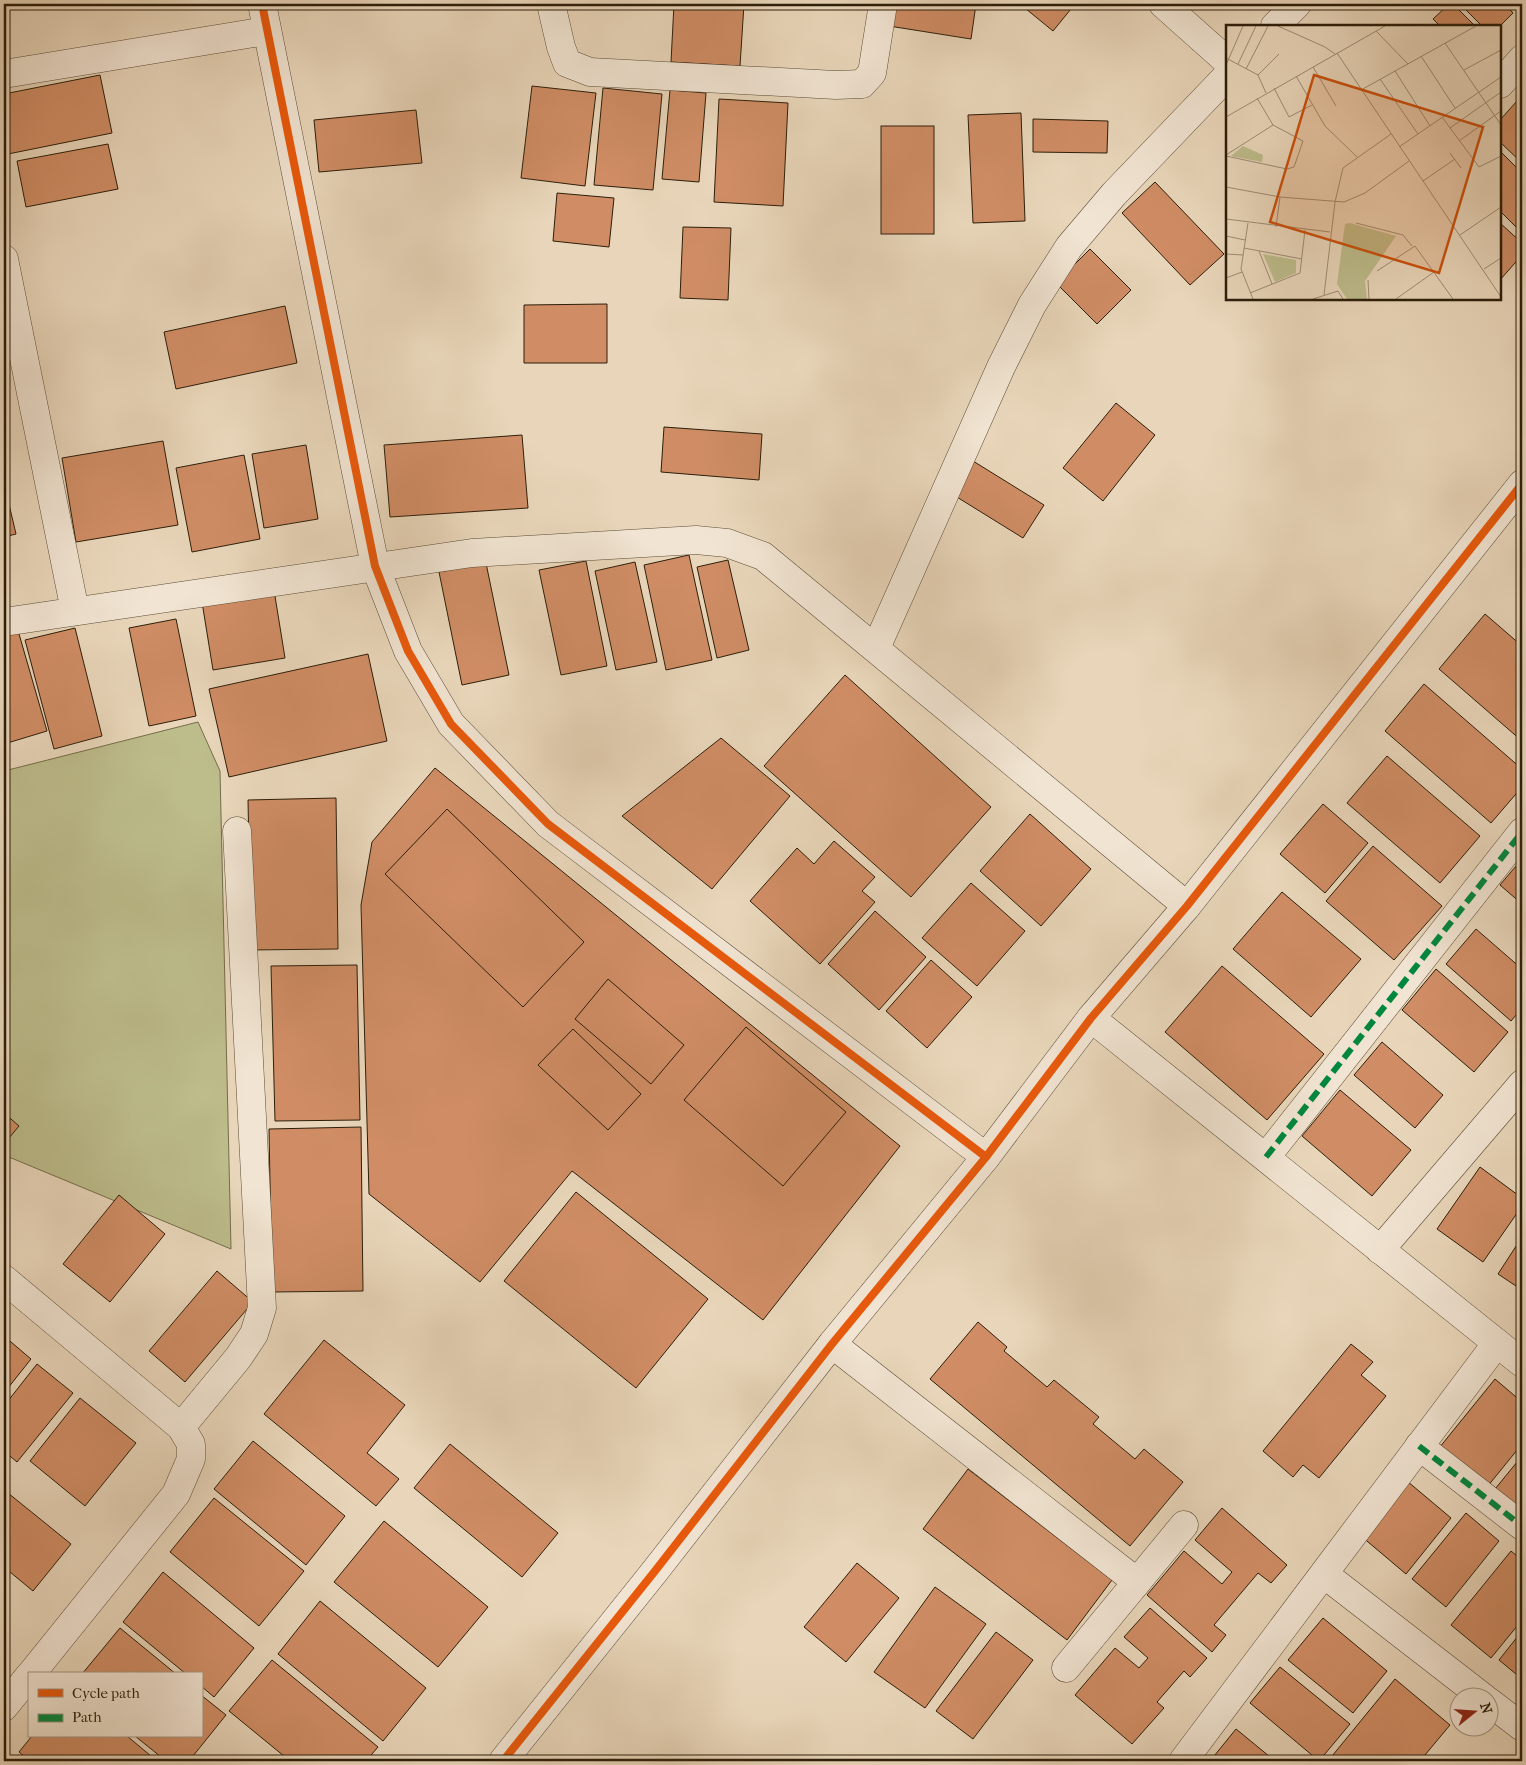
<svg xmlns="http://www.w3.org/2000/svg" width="1526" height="1765" font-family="'IM FELL French Canon',serif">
<rect width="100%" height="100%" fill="#e9d6ba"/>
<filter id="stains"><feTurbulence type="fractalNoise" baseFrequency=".004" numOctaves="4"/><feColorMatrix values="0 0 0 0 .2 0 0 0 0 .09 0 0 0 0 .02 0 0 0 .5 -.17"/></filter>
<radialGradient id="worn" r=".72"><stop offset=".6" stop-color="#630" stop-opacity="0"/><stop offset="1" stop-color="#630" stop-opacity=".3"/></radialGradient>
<path fill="#bdbc8b" stroke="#746d4a" d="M198 722 220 771 231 1249 4 1155V771Z"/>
<g fill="#d08d65" stroke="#2c1e0a">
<path d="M674 4H744L740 66 671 62Z"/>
<path d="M893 4H976L971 39 889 26Z"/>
<path d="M1020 4H1075L1053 31Z"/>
<path d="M1449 4H1453L1475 26H1440L1433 19Z"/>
<path d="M1460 4H1505L1513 13 1500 26H1482Z"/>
<path d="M100 75 112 133 8 154 4 132V94Z"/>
<path d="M1522 83V93L1517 87Z"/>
<path d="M532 86 596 93 585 186 521 178Z"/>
<path d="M603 88 662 94 653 190 594 185Z"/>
<path d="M670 90 706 93 699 182 662 179Z"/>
<path d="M719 99 788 103 783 206 714 202Z"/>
<path d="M1517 101 1522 106V163L1500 142V120Z"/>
<path d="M416 110 422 163 319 172 314 120Z"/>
<path d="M1021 113 1025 221 973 223 968 115Z"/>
<path d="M1033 119 1108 121 1107 153 1033 152Z"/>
<rect x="881" y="126" width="53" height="108"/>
<path d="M108 144 118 189 26 207 17 161Z"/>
<path d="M1500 151 1522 173V233L1500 211Z"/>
<path d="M1155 182 1224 254 1190 285 1122 213Z"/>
<path d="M557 193 614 198 609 247 553 241Z"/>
<path d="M1500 223 1522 243V255L1500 280Z"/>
<path d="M683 227 731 228 728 300 680 298Z"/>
<path d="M1090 249 1131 290 1097 324 1056 283Z"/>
<path d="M607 304V363H524V305Z"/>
<path d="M285 306 297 363 176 389 164 332Z"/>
<path d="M1116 403 1155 435 1103 501 1063 468Z"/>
<path d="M664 427 762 434 759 480 661 472Z"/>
<path d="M522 435 528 508 390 517 384 445Z"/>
<path d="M163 441 178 525 76 542 62 458Z"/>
<path d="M306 445 318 519 264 528 252 454Z"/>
<path d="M244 455 260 539 192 552 176 468Z"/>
<path d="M973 461 1044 505 1023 538 952 494Z"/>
<path d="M4 483 16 534 4 537Z"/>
<path d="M689 555 712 660 666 670 644 565Z"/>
<path d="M728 560 749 650 717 658 697 567Z"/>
<path d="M586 561 607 666 561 675 539 570Z"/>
<path d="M635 562 657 662 616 670 595 571Z"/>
<path d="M486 563 509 675 462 685 439 572Z"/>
<path d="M274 590 285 658 213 670 202 602Z"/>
<path d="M1485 614 1522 646V741L1439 669Z"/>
<path d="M176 619 196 716 149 726 129 628Z"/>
<path d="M17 627 47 731 4 744V630Z"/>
<path d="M75 628 102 736 54 749 25 640Z"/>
<path d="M368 654 387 741 229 777 209 689Z"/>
<path d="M845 675 991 807 911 897 764 766Z"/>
<path d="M1424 684 1522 769V787L1491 823 1385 731Z"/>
<path d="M721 738 790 796 712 889 622 816Z"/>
<path d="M1387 756 1480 836 1440 883 1347 803Z"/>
<path d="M435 768 900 1146 763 1320 572 1171 480 1282 369 1194 361 905 372 842Z"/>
<path d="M336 798 338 949 251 950 248 800Z"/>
<path d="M1323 804 1368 843 1325 893 1280 854Z"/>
<path d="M447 809 584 942 523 1007 385 874Z"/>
<path d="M1030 814 1091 869 1041 926 980 871Z"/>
<path d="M834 841 875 877 862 891 875 902 820 964 750 901 797 848 814 864Z"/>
<path d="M1373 846 1442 906 1394 960 1326 901Z"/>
<path d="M1522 859V904L1500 885Z"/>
<path d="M971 883 1025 931 977 986 922 938Z"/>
<path d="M1282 892 1361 959 1311 1017 1233 949Z"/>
<path d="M875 911 926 957 879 1010 828 964Z"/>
<path d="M1476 929 1522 969V1008L1511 1021 1446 964Z"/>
<path d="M931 960 972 997 927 1048 886 1011Z"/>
<path d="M357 965 360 1120 275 1121 271 966Z"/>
<path d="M1222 966 1324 1054 1267 1120 1165 1032Z"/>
<path d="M1436 969 1508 1032 1474 1072 1402 1010Z"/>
<path d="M608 979 684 1045 651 1084 575 1019Z"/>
<path d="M746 1027 846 1112 783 1186 684 1100Z"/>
<path d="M573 1029 641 1094 608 1130 538 1065Z"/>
<path d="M1382 1042 1443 1095 1415 1128 1354 1075Z"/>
<path d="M1340 1090 1411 1150 1372 1196 1302 1136Z"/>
<path d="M4 1113 19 1126 4 1144Z"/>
<path d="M361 1127 363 1291 272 1292 269 1129Z"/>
<path d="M1480 1167 1522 1198V1206L1483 1262 1437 1229Z"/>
<path d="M576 1192 708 1299 636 1388 504 1281Z"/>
<path d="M119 1195 165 1234 110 1302 63 1264Z"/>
<path d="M1522 1237V1290L1498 1274Z"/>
<path d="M217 1271 253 1302 185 1382 149 1351Z"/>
<path d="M978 1322 1007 1347 1004 1351 1047 1387 1054 1380 1099 1417 1093 1424 1135 1459 1144 1449 1183 1482 1130 1546 930 1379Z"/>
<path d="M4 1336 31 1359 4 1393Z"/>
<path d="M324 1340 405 1405 367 1453 399 1479 376 1506 264 1414Z"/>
<path d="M1351 1344 1373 1362 1361 1375 1386 1396 1319 1478 1303 1465 1293 1477 1263 1451Z"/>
<path d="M37 1364 73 1393 17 1462 4 1451V1406Z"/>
<path d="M1495 1379 1522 1402V1444L1487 1487 1439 1448Z"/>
<path d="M80 1398 136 1443 85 1506 30 1461Z"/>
<path d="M253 1441 345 1516 306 1565 214 1489Z"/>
<path d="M450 1444 558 1533 522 1577 414 1488Z"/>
<path d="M1522 1456V1511L1495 1489Z"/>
<path d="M968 1469 1112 1580 1067 1640 923 1529Z"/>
<path d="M1407 1481 1451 1518 1406 1574 1361 1536Z"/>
<path d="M8 1493 71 1544 33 1591 4 1567V1498Z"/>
<path d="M214 1498 304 1571 259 1626 170 1552Z"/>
<path d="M1222 1508 1287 1565 1271 1583 1258 1573 1214 1625 1226 1635 1212 1652 1147 1595 1184 1551 1222 1584 1232 1572 1195 1540Z"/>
<path d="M1466 1513 1499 1541 1446 1607 1412 1579Z"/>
<path d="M384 1521 488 1607 438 1667 334 1582Z"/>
<path d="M1511 1551 1522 1560V1620L1491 1658 1451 1625Z"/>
<path d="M857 1563 899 1598 846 1662 804 1627Z"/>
<path d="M163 1572 254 1648 214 1697 201 1686V1674H186L123 1622Z"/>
<path d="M935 1587 986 1624 925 1708 874 1672Z"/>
<path d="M320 1601 426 1688 383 1741 278 1654Z"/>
<path d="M1150 1608 1207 1658 1190 1677 1184 1671 1157 1702 1164 1708 1132 1744 1075 1695 1115 1648 1139 1668 1148 1658 1124 1637Z"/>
<path d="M1323 1618 1387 1671 1353 1713 1288 1660Z"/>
<path d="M120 1628 176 1674H82Z"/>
<path d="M1522 1631V1679L1499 1660Z"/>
<path d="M996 1632 1033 1660 973 1739 936 1711Z"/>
<path d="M272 1660 378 1747 366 1761H290L229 1711Z"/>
<path d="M1280 1667 1350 1724 1319 1761 1250 1703Z"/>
<path d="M1395 1679 1450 1725 1420 1761H1328Z"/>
<path d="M201 1695 226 1715 189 1761H166L135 1736H201Z"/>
<path d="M1236 1729 1275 1761H1210Z"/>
<path d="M32 1736H127L157 1761H30L19 1752Z"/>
</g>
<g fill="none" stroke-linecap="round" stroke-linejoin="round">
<defs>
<g id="minor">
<path d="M262 4 375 566 408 651 451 724 548 824 986 1157"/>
<path d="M551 4 561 47 567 63 590 72 836 85 862 84 872 73 883 4"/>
<path d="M1163 4 1227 61"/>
<path d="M1275 26 1297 4"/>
<path d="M4 74 266 31"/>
<path d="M1500 84 1522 59"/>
<path d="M4 259 75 611"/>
<path d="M4 622 472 553 696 540 727 543 763 556 1187 906"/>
<path d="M876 648 1001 367 1032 305 1069 247 1114 194 1227 76"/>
<path d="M1091 1018 1522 1363"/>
<path d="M1266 1157 1522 832"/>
<path d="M1380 1250 1522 1084"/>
<path d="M4 1279 181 1427 191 1444V1459L176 1494 31 1674"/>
<path d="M832 1344 1137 1582"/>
<path d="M181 1427 238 1358 254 1334 262 1308 237 831"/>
<path d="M1419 1446 1522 1526"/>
<path d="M1324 1574 1484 1698"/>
<path d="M1066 1668 1184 1525"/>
<path d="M1488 1701 1522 1727"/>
<path d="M4 1707 29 1676"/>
<path d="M503 1761 655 1571 832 1344 986 1157 1091 1018 1187 906 1522 484"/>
<path d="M1183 1761 1497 1343"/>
</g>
</defs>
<use href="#minor" stroke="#5b4c36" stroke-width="29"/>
<use href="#minor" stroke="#f1e4d2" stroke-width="28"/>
<g stroke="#00873e" stroke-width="6" stroke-dasharray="12 6" stroke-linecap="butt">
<path d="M1266 1157 1522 832"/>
<path d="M1419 1446 1522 1526"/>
</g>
<defs>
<g id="cycleway">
<path d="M262 4 375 566 408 651 451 724 548 824 986 1157"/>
<path d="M503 1761 655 1571 832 1344 986 1157 1091 1018 1187 906 1522 484"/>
</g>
</defs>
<use href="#cycleway" stroke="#f1e4d2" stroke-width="11"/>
<use href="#cycleway" stroke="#e8590c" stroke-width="8"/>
</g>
<g transform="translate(1226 25)">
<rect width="275" height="275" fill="#e9d6ba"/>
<path d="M17 121 37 130 36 137 5 131ZM124 198 170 211 139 256 141 274H121L111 259 119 199ZM37 229 70 235V248L49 257Z" fill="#bdbc8b"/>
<path fill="none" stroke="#9d8c74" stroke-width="1" d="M52 1 99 22 109 29M150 6 182 39M219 18 275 100M111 28 275 272M195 31 229 83M0 33 32 50 40 68M12 39 30 1M0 40 17 1M87 42 110 81M20 44 42 1M238 45 275 25M169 46 204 101M32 50 53 29M70 51 99 101 131 132M154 54 192 109M48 63 63 92 86 80M135 65 250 1M0 92 159 1M216 92 253 142 275 131M224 103 275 67M233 116 275 86M173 122 275 52M224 128 235 143M0 130 47 100M0 131 61 144 68 142 77 116 47 100 31 73M197 156 229 134M0 162 54 172 118 177 139 168 183 136M0 194 104 207M22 198 15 244 27 274M130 198 177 210 186 221M50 202 54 172M234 210 275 182M0 211 19 215M18 223 76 234M33 226 46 259M0 229 17 230M258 244 275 233M151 246 189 221 227 274M0 253 16 247M142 255 143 274M24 268 74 248 79 205M98 270 109 177 117 143 165 109M87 274 112 266 117 274M170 274 208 247"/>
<path fill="#cc500c" fill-opacity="0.15" stroke="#cc500c" stroke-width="2.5" d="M88 50 257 102 213 248 44 197Z"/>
<rect width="275" height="275" fill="none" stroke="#2c1e0a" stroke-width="2.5"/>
</g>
<rect width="1526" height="1765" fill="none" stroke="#e9d6ba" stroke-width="20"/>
<rect x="5" y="5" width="1516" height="1755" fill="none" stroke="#2c1e0a" stroke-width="2.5"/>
<rect x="10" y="10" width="1506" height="1745" fill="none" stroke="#2c1e0a"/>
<rect x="28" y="1672" width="175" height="65" fill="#f1e4d2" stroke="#a29582"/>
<rect x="38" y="1689" width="25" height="8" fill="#e8590c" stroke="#a29582"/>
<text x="72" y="1698" font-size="15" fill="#2c1e0a">Cycle path</text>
<rect x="38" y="1714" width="25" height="8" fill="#00873e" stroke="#a29582"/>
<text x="72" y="1722" font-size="15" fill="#2c1e0a">Path</text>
<g transform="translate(1474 1712) rotate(73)"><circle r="24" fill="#f1e4d2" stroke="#a29582"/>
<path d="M0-4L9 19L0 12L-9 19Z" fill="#8f2418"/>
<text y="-8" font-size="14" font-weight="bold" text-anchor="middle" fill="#2c1e0a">N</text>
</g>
<rect width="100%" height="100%" filter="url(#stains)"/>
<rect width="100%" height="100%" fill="url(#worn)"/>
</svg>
